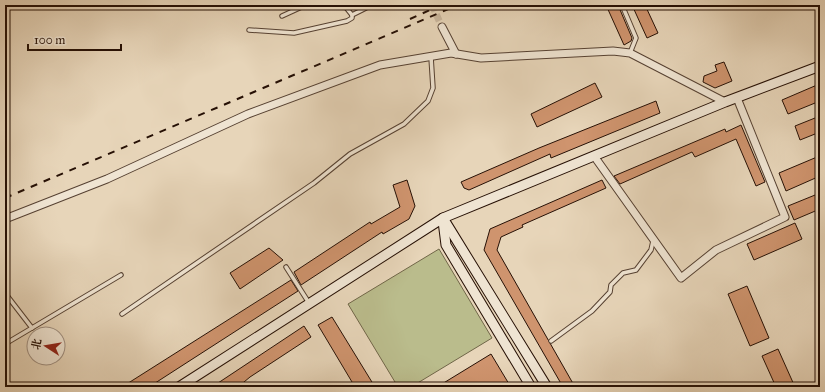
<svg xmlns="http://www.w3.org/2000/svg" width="825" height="392" font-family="'IM FELL Great Primer','Noto Serif SC',serif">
<rect width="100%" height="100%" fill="#e7d5b9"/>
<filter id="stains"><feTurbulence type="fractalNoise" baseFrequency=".005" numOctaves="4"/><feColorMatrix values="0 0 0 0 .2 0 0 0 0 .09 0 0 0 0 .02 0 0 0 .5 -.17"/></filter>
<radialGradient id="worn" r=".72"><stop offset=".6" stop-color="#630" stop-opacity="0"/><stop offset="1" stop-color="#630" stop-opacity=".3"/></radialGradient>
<path fill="#babc8c" stroke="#706648" d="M439 249 492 338 411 387H398L348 304Z"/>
<g fill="#cf946e" stroke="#261005">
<path d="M606 5H618L632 38 631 41 624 45Z"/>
<path d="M632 5H645L658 33 647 38Z"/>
<path d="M724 62 732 81 715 88 703 82 704 76 717 71 715 65Z"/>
<path d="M595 83 602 97 537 127 531 114Z"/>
<path d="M817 85 820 93V101L788 114 782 100Z"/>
<path d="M656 101 660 113 551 158 550 154 469 190 464 188 461 182 539 148Z"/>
<path d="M820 116V132L800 140 795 126Z"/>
<path d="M741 125 765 182 756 186 736 139 695 157 692 152 620 184 614 176 725 129 726 132Z"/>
<path d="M817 157 820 165V176L786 191 779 173Z"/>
<path d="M407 180 415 206 409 219 383 234 382 232 301 285 294 272 370 222 371 224 400 207 393 185Z"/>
<path d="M602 180 606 188 522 225 523 227 501 237 497 250 575 387H563L484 250 490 229Z"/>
<path d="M820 193V209L794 220 788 206Z"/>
<path d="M795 223 802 239 754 260 747 244Z"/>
<path d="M269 248 283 260 240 289 230 273Z"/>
<path d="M291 280 298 291 180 367 149 387H122Z"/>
<path d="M747 286 769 338 750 346 728 294Z"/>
<path d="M332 317 375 387H355L318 325Z"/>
<path d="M304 326 311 337 250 377 238 387H212Z"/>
<path d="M778 349 795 387H776L762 356Z"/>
<path d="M491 354 509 384 504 387H437Z"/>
</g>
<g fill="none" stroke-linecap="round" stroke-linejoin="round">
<path stroke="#cab79e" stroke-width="7" stroke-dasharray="7 3.5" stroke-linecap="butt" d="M432 5 442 27"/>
<defs>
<g id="lane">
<path d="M344 5 352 15 366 8 364 5"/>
<path d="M622 5 636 38 630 53"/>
<path d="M282 16 306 5"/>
<path d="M249 30 294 33 347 21 352 18V15"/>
<path d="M286 267 309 303"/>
<path d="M5 293 32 328"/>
<path d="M122 314 314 183 350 154 404 124 428 101 433 88 431 57"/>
<path d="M551 341 592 311 610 292 611 285 623 273 636 270 651 250 653 241"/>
<path d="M5 344 121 275"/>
</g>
<g id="street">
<path d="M442 27 456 54"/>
<path d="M594 156 681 278 716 250 785 217 737 98"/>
<path d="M5 219 107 179 248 114 380 65 451 53 481 58 613 51 630 53 725 102"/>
</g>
<g id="secondary">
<path d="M443 218 547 387"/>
<path d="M443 221 446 245 531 387"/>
<path d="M179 387 443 218 725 102 820 66"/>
</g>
</defs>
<use href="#lane" stroke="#564132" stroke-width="5.5"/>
<use href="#street" stroke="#564132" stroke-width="9"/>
<use href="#secondary" stroke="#261005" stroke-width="11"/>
<use href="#lane" stroke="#efe4d2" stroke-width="3.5"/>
<use href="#street" stroke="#efe4d2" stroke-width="7"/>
<use href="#secondary" stroke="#efe4d2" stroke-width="9"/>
<g stroke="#261005" stroke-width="2" stroke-dasharray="7 7" stroke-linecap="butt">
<path d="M410 19 441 5"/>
<path d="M5 198 458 5"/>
</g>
</g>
<rect width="825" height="392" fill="none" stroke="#e7d5b9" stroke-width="20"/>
<rect x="6" y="6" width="813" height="380" fill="none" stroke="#261005" stroke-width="2"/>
<rect x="10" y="10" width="805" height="372" fill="none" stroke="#261005"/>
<g transform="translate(46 346) rotate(282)"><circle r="19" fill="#efe4d2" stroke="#9f8f80"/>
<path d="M0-3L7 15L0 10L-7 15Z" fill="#8f2418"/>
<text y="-6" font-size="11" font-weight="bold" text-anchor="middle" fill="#261005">北</text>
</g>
<path d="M28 44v6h93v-6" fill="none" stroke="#261005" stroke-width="2"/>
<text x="34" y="44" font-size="12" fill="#261005" stroke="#efe4d2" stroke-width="3" paint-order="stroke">100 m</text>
<rect width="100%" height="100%" filter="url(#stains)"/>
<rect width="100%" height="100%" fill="url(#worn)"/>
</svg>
